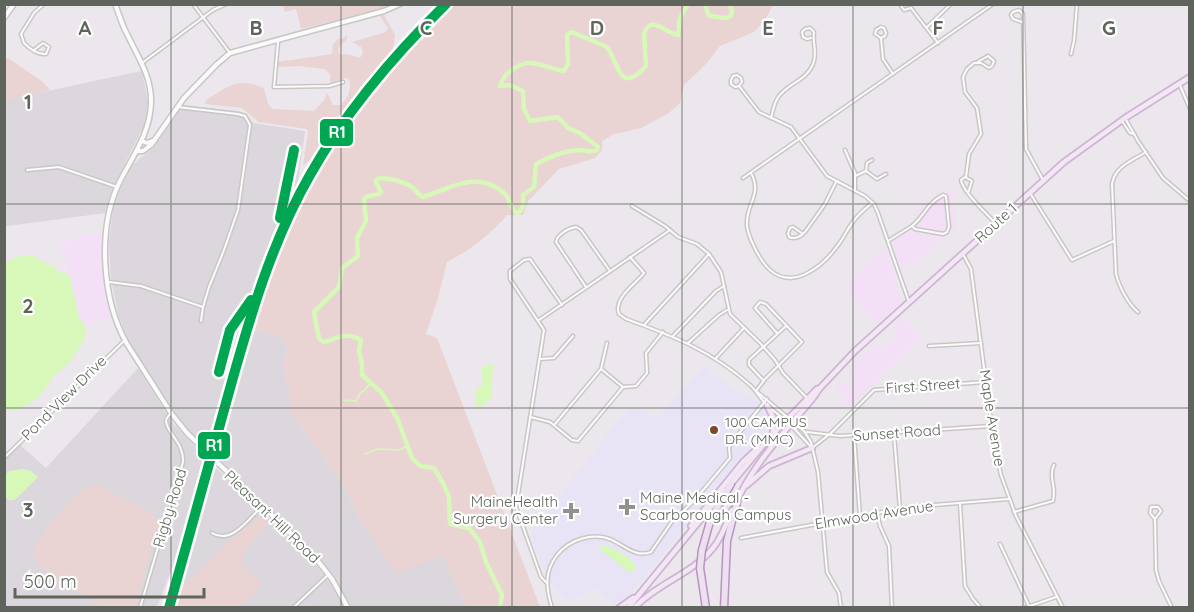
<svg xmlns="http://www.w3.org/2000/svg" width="1194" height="612" viewBox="0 0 1194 612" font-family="Quicksand,sans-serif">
	<rect width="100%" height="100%" fill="#ece7ec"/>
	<!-- commercial -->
	<g fill="#f3dff6">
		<polygon points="953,192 956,227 920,259 901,269 890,236 911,224 919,210 938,193"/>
		<polygon points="82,234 101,234 102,273 111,316 86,328 78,314 71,279 62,254 62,243 76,239"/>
		<polygon points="886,248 902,301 876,324 850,295 850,279"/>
		<polygon points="902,319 907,321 920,336 917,338 919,340 849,407 843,402 844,397 836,392 837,385 843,382 850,385 854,380 849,373 851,366 872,347 878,345 886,346 897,335 894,328 895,323"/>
	</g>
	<!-- industrial -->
	<g fill="#dbd7dc">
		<polygon points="142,71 148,102 144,126 114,185 106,213 7,226 5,224 4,100"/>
		<polygon points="183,105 238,111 247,114 253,123 305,131 298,182 290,218 254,329 282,337 288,349 283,365 290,391 290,412 343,483 358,515 397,573 442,554 467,607 351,607 333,574 315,553 187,431 130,344 118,314 111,278 109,242 113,209 119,191 131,166 153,148"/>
		<polygon points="138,368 171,421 205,457 179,549 159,602 155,608 5,608 5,460 20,445 46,468"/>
		<polygon points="212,464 313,561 330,583 344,607 173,608"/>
	</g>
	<!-- medical -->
	<polygon fill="#e8e3f5" points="704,366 734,391 749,394 765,408 772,422 771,430 724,481 626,598 615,604 595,589 568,600 550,585 530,533 630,406 658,417"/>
	<!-- green -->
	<g fill="#e9d3d3">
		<polygon points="283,5 396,5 301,29 296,9 285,12"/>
		<path d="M 451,5 L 773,5 L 765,20 L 754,32 L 720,46 L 707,63 L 684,85 L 680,103 L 669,113 L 641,128 L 614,134 L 602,141 L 602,150 L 595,158 L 559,169 L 528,201 L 523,215 L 507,215 C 489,235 471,250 447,262 L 438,298 L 426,334 L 437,338 L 540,607 L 467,607 L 442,555 L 397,574 L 358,515 L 343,483 L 290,412 L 290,391 L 285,384 L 283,364 L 288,349 L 282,337 L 254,329 C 266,290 278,250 294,212 C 329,131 388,64 451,5 Z"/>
		<path d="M 384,15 L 395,35 L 393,49 L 342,112 L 312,159 L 303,165 L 308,132 L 307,129 L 259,122 L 242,108 L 205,104 L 206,100 C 230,86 236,77 264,88 L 268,104 L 272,109 L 314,111 L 325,99 L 327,93 L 333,105 L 341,105 C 348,99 352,88 349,79 L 345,78 L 332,83 L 330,82 L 330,74 L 325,69 L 299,66 L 278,67 L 278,62 L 332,54 L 333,44 L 338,39 L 344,38 L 347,35 L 347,39 L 338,48 L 339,54 L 351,55 L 360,58 L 363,53 L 361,47 L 352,42 L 386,32 L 388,28 L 380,16 Z"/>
		<polygon points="8,58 43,82 50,90 5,100 4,61"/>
		<path d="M 88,485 L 100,486 L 153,514 L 161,521 L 148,559 L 136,607 C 122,608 97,612 89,598 L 49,576 L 33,557 C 34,535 67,506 82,489 Z"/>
		<path d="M 262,515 L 267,520 L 267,526 C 258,536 234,554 245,569 C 251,575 259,579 262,586 L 239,607 L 175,607 L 182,587 L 223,547 L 258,517 Z"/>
	</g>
	<!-- water -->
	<g fill="#d8f8b9">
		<polygon points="33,255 44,263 56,267 56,272 66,273 70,277 78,314 86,328 84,340 70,362 54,375 41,395 32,402 15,411 4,409 5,263 19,256"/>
		<polygon points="492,362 493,366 491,399 479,408 476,405 475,392 483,384 481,369"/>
		<polygon points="23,469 31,471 38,477 18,497 14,500 8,500 5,496 5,475 9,471"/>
		<path d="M 602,545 C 614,548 635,557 636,570 L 631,572 L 626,570 L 601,550 L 600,547 Z"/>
	</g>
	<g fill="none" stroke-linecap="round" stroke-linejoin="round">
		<!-- stream -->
		<g stroke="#d8f8b9" stroke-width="1.5">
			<polyline points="343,400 356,401 361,392 364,391 371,382"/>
			<polyline points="365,454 378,449 399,450 409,445"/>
		</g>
		<!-- river -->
		<g stroke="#d8f8b9" stroke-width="4.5">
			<polyline points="705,4 709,16 726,18 731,16 732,12 730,4"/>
			<path d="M 500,608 L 502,595 L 486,562 L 480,542 L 469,528 L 450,524 L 449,497 L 443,483 L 434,468 L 420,466 L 412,458 L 398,420 L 382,393 L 362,375 L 362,364 L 359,351 L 361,340 C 344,331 338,339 323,342 L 319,338 L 314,312 L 339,287 L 342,268 L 358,256 L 357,238 L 366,221 L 364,200 L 366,197 L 379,194 L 381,192 L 376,182 L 377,179 C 385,176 404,182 412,187 C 416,190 418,195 423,197 C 450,189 476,169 504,193 C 510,198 510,207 516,213 L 520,212 L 523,206 L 523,195 L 534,187 L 536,164 C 549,157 563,151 578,150 C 586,150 591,153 597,150 L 598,147 L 580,133 L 568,128 L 558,117 L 530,121 L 524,109 L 523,91 L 510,85 L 500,86 C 502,79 505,75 511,71 C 530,54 545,69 564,71 L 568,64 L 567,35 L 572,32 L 607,47 C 618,61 619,97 646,66 L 644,33 C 652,14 666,34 678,35 L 680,18 L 688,4"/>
		</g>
		<!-- street casing -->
		<g stroke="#c8c7c6" stroke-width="5">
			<g id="street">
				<polyline points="193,4 230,53"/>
				<polyline points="900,4 904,10 911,8"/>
				<polyline points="911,8 938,43"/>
				<polyline points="1022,22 1013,19 1011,15 1013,12 1019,10 1023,14 1026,149 1043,180"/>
				<polyline points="927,27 951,4"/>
				<polyline points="881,38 875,34 876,30 881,27 884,28 886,33 885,36 881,38 883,59 893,74"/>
				<polyline points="278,42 274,87 329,86 343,82"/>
				<path d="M 34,50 L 43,43 L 49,47 L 46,54 C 38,55 29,48 24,43 L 21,34 L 34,13 L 44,4"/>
				<polyline points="1071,54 1074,41 1077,4"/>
				<polyline points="142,63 213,10 226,4"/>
				<polyline points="1179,83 1190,109"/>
				<polyline points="739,86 735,87 731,84 731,80 733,76 737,75 741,78 742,82 739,86 759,112 791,127 827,176 865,196 874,204 878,213 909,302"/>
				<path d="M 771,118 C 773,111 774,102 779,96 C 789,83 807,80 813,64 C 818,53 812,42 814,32 L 810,28 L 805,29 L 802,32 L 803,37 L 807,39 L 811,38"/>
				<polyline points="1125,118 1138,141 1163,178 1190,201"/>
				<polyline points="1122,121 1130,133 1134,134"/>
				<polyline points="845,150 855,173 855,191"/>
				<polyline points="27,170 59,167 117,187"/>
				<polyline points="866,171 867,163 872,160"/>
				<path d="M 751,173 C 763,195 745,204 747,226 C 749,239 760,261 770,270 C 794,291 824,265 838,245 C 844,238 847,229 853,222 C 858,214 865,209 872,203"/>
				<polyline points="855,176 866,171 877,179 886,174"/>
				<polyline points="966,177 969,154 981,134 977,108 965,92 963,77 967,69 974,63 981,63 989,68 992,66 994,61 988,56 976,63"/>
				<polyline points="743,178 993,4"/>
				<path d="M 968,193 L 972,181 L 965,177 L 961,180 C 962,191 987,214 996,224"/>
				<polyline points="1030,193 1072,260 1114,241"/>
				<path d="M 943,195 L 946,196 L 949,227 L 947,232 L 943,234 L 915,229 L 912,226 C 924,217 926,204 943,195 Z"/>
				<polyline points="632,206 665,226 678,237 697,244 709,254 721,272 730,314 760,343 775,360 783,373 807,398"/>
				<path d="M 803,234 L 793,227 L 790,228 L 788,233 L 789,237 C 795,240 801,236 805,232 L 825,204 L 836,182"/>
				<polyline points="888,241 912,226"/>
				<polyline points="963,254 971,269 994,444 1001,475 1016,516 1063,608"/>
				<path d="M 630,257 L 644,273 C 636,284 613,298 619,314 L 626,319 C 673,336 712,351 750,385 C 756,390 759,397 765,403"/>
				<polyline points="109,282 141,286 203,307 209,287 224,250 238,210 250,125 245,116 238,114 177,107"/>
				<path d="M 586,287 L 556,242 C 557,235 568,228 576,227 L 581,230 L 610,271"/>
				<path d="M 1138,312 C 1128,304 1119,286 1116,274 L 1112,184 C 1115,166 1132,161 1146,152"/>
				<polyline points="539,320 670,230"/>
				<polyline points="201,321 203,307"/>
				<polyline points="644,325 709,254"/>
				<polyline points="673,336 716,291 724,286"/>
				<polyline points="688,343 719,315 727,310"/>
				<polyline points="929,346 981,343"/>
				<polyline points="716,358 744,328"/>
				<polyline points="540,359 554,358 573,336"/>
				<polyline points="601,369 623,387 636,386 647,373 646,353 663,332"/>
				<polyline points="764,381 749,365 749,360 786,326"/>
				<polyline points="756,391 804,431 811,442 818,472 827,572 839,593 841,608"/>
				<polyline points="756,391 765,379 802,342 766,304 760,302 755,308 777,333"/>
				<polyline points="769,407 785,420"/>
				<polyline points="530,417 550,422 572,440 578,441 623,387"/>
				<polyline points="555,424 601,369 607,343"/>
				<polyline points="790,424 812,448"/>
				<polyline points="807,432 840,436 991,426"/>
				<polyline points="894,434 900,509"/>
				<polyline points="854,436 860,516"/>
				<polyline points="812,448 831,433 874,390 986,382"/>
				<polyline points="4,458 125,340"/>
				<polyline points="960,504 965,586 973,599 981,608"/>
				<path d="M 1014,512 L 1053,501 C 1057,488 1048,477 1054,465"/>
				<polyline points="877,513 880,526 889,546 892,608"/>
				<polyline points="1155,519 1150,513 1151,507 1158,507 1161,511 1155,519 1156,570 1159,581 1172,608"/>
				<path d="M 212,533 C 231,545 249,519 262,506"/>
				<polyline points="741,538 909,507 1009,499"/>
				<polyline points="1000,544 1029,606"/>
				<polyline points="547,583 541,577 516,507 544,330 510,279 510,271 524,260 530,259 562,305"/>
				<path d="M 140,608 L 183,462 C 184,442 167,434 166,421 C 166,417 169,416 171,413"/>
				<polyline points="293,608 329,574"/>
				<path d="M 552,608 C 546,588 544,572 557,555 C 570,539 593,532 612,540 C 625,546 636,558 651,552 L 673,520 L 694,501 L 730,458 L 729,448 L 731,443 L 767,399"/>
				<polyline points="1024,608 1056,597"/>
			</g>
		</g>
		<!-- secondary casing -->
		<g stroke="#c7c7c6" stroke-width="7">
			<g id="secondary">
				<path d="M 115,4 C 119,14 122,25 127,34 C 138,57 152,77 151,103 C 150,134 132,157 119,183 C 97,229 102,300 127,344 L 171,413 L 187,433 L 314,556 L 332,579 L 348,608"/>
				<polyline points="4,18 14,4"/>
				<polyline points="142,141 147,143 155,140"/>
				<polyline points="137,151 143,151 151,145 184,98 216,65 230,53 384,11 400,4"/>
			</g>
		</g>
		<!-- primary casing -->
		<g stroke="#cfb4d5" stroke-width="8">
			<g id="primary">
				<polyline points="767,405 774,419 773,433"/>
				<polyline points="730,485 770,437 817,389"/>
				<polyline points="747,485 769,466 812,448"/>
				<path d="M 736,503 C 754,462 785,432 813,398 L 820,388 L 855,351 L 1064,162 L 1125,118 L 1190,77"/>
				<polyline points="691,526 743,462 758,448"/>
				<polyline points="619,608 633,598"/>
				<polyline points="628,608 724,491"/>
				<path d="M 634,608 C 658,583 692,574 713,548 C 722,537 727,523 732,510"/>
			</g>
		</g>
		<!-- highway casing -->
		<g stroke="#b993c4" stroke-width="9">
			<g id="highway">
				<polyline points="702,550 711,518 731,484"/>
				<polyline points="700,568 706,608"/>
				<polyline points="724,608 727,541 737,502"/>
			</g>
		</g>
		<!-- street -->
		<use href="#street" stroke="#fcfbfc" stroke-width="2"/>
		<!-- secondary -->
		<use href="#secondary" stroke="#fcfbfc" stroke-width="4"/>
		<!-- primary -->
		<use href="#primary" stroke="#f2e7f3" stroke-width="4.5"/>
		<!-- highway -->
		<use href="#highway" stroke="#ede0ef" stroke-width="6"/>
		<!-- rail -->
		<g stroke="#ddd" stroke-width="1.5" stroke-dasharray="1.5 8" stroke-linecap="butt">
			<polyline points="280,218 294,150"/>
			<polyline points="229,333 235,322 251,300"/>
			<path d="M 211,446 C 229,388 242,328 264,271 C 303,164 363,84 443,4"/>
			<polyline points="157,608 174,574"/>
		</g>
		<!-- highway-bridge casing -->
		<g stroke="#b993c4" stroke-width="9" stroke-linecap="butt">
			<polyline id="highway-bridge" points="700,568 702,550"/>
		</g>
		<!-- highway-bridge -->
		<use href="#highway-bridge" stroke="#ede0ef" stroke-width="6"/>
		<!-- rail-1 casing -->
		<g stroke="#fff" stroke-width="15">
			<g id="rail-1">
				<polyline points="280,218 294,150"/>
				<polyline points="219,372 230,330 251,300"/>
				<path d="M 169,608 C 189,536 209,464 229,392 C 250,317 271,243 310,175 C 346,111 393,56 446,4"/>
			</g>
		</g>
		<!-- rail-1 -->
		<use href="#rail-1" stroke="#00a651" stroke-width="10"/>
	</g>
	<!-- grid -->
	<path fill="none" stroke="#5f655c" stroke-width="1.5" stroke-opacity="0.55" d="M 171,4 L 171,608M 341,4 L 341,608M 512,4 L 512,608M 682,4 L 682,608M 853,4 L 853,608M 1023,4 L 1023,608M 4,204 L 1190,204M 4,408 L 1190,408"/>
	<!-- markers -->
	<circle fill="#7a4b2a" stroke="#fff" stroke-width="2" cx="714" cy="430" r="5"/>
	<g fill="#90928e" stroke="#fff" stroke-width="2">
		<path d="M624 498h6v6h6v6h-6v6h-6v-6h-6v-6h6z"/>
		<path d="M568 502h6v6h6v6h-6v6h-6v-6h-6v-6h6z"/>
	</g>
	<g text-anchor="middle" stroke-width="4.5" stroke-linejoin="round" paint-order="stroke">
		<!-- bus labels -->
		<g font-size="14" fill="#5f655c" stroke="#fff" text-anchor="start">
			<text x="725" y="427">100 CAMPUS<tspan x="725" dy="17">DR. (MMC)</tspan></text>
		</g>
		<!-- street labels -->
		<g font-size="15" fill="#5f655c" stroke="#fff">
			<text transform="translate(996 223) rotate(-42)" y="5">Route 1</text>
			<text transform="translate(923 386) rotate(-4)" y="5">First Street</text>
			<text transform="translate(64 398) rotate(-45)" y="5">Pond View Drive</text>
			<text transform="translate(992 418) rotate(81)" y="5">Maple Avenue</text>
			<text transform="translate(897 433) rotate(-4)" y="5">Sunset Road</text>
			<text transform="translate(170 508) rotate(-73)" y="5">Rigby Road</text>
			<text transform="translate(874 515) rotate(-9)" y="5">Elmwood Avenue</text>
			<text transform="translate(272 517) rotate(44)" y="5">Pleasant Hill Road</text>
		</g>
		<!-- poi labels -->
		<g font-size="15" fill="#5f655c" stroke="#fff" text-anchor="start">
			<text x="640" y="503">Maine Medical -<tspan x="640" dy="17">Scarborough Campus</tspan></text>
			<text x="558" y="507" text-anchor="end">MaineHealth<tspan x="558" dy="17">Surgery Center</tspan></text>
		</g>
	</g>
	<g font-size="20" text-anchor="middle" font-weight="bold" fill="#5f655c" stroke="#fff" stroke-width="4.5" stroke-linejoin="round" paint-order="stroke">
		<text x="85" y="35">A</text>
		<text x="256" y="35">B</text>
		<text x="426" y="35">C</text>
		<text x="597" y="35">D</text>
		<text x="768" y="35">E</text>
		<text x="938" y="35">F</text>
		<text x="1109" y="35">G</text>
		<text x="28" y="109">1</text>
		<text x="28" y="313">2</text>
		<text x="28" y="517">3</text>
	</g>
	<g stroke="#fff" stroke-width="2">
		<rect x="319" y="118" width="35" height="29" rx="6" fill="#00a651"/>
		<rect x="197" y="431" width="34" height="29" rx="6" fill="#00a651"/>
	</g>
	<g font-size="16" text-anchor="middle" font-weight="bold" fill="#fff">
		<text x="337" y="138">R1</text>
		<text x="214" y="451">R1</text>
	</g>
	<!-- border -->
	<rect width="1194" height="612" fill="none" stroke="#5f655c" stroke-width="12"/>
	<!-- scale -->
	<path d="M15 588v9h189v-9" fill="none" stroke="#5f655c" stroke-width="3"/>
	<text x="24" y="588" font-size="18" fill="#5f655c" stroke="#ffffff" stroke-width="4.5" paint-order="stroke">500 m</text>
</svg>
